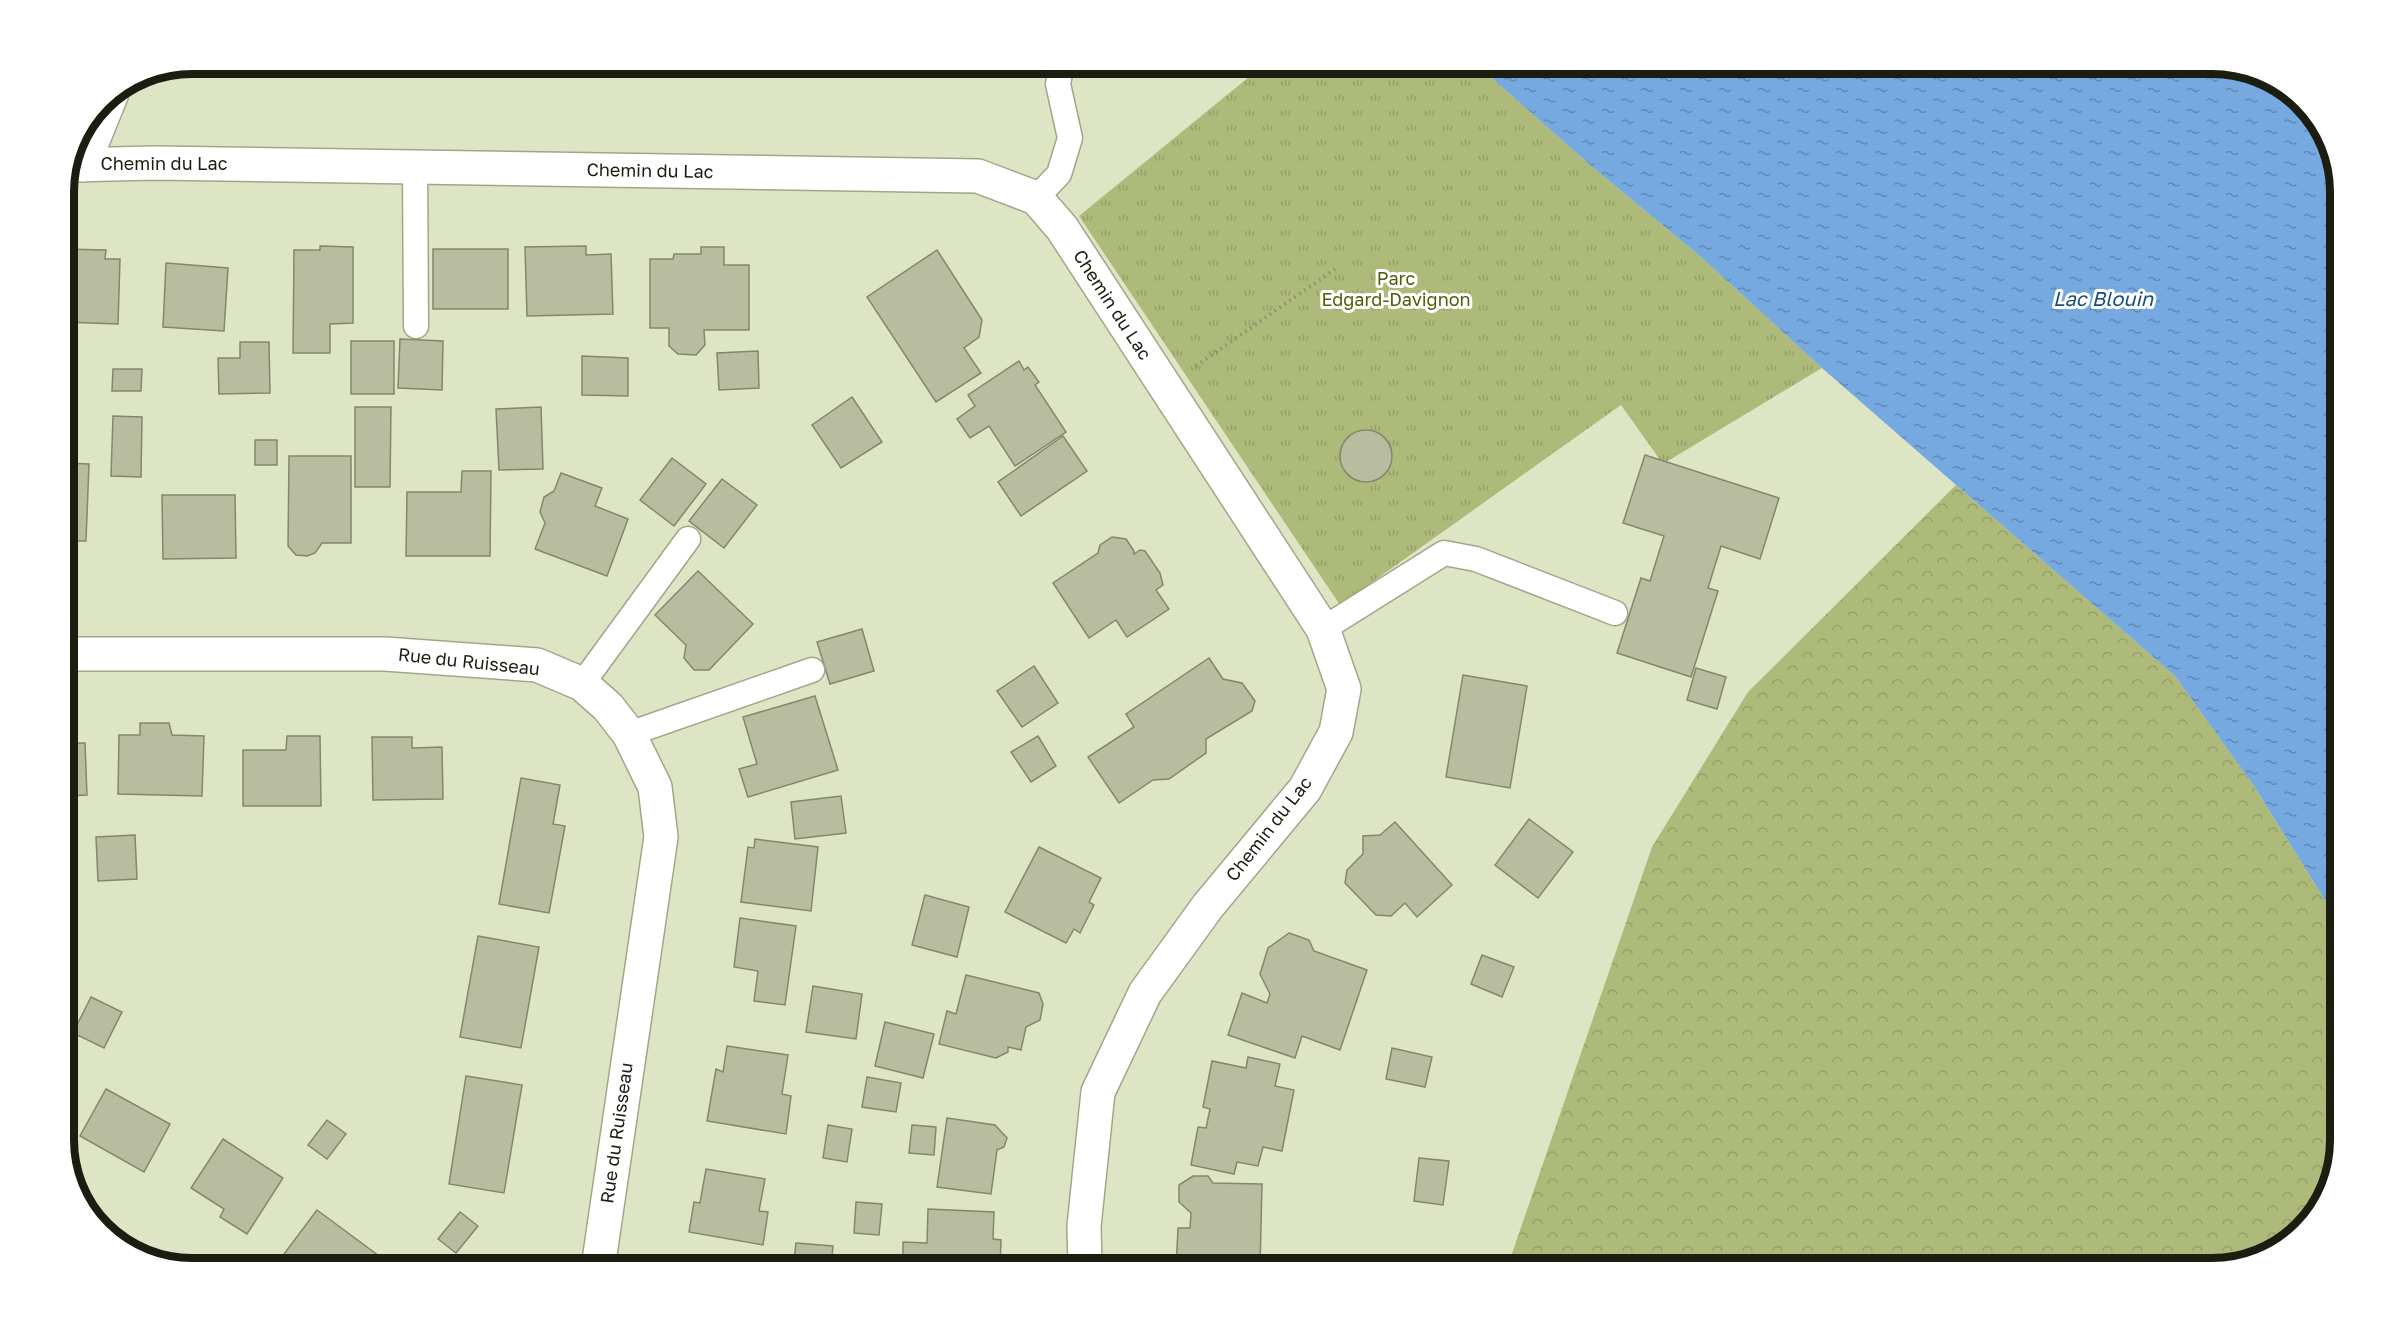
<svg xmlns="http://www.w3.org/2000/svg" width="2404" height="1331" viewBox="0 0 2404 1331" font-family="'Golos Text',sans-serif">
	<defs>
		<pattern id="forest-crowns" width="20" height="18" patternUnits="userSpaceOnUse" patternTransform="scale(1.5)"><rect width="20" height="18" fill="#aeba79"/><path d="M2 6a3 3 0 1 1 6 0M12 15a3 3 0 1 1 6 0" fill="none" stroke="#959f68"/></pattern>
		<pattern id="park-tufts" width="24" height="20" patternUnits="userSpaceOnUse" patternTransform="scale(1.5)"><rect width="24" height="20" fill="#aeba79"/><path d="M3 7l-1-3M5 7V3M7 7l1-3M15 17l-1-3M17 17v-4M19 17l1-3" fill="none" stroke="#959f68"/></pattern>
		<pattern id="water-ripples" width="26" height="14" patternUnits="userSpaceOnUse" patternTransform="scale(1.5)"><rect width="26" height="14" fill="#75a9e0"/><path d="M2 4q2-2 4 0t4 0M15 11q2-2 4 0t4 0" fill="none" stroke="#5f89b4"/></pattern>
	</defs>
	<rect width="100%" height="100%" fill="#dee5c5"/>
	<!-- forest -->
	<polygon fill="url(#forest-crowns)" points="1956,485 2175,676 2254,786 2328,905 2341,919 2341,1139 2328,1196 2283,1246 2212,1268 1507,1268 1652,847 1748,692"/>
	<!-- park -->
	<polygon fill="url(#park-tufts)" points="1266,63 1475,63 1590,165 1701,257 1822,368 1663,464 1621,405 1340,605 1079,216"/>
	<!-- water -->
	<polygon fill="url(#water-ripples)" points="1475,63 2212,63 2269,76 2319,121 2341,184 2341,919 2328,905 2254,786 2175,676 1822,368 1701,257 1590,165"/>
	<!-- building -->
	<g fill="#b7bd9e" stroke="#82886b" stroke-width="1.5">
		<polygon points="320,246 353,247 353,323 330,324 330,353 293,353 294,250 320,250"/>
		<polygon points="586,246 586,255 611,254 613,314 527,316 525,247"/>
		<polygon points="701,247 724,247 724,265 749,265 749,330 704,330 705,345 696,355 678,354 669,346 669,328 650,328 650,259 673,259 674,254 701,254"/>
		<polygon points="63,249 106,250 105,259 120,259 118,324 63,322"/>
		<rect x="433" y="249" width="75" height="60"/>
		<polygon points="937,250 982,320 979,337 964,348 981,373 936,402 867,297"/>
		<polygon points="166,263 228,268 224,331 163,327"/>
		<polygon points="400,339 443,341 442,390 398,388"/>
		<rect x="351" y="341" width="43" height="53"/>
		<polygon points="240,342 269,342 270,393 219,394 218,358 240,358"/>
		<polygon points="758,351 759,388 719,390 717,353"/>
		<polygon points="582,356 628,358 628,396 582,395"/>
		<polygon points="1019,361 1024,370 1028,367 1039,382 1035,385 1066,432 1015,466 989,426 970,438 957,419 975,406 968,395"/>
		<polygon points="113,369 142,369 141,391 112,391"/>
		<polygon points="852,397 882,442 841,468 812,425"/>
		<polygon points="355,407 391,407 390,487 355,487"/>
		<polygon points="541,407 543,469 499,470 496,409"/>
		<polygon points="113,416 142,417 141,477 111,476"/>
		<circle cx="1366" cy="456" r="26"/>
		<polygon points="1063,436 1087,471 1021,516 998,482"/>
		<rect x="255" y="440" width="22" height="25"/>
		<polygon points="1645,455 1779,498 1760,559 1721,546 1708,588 1718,591 1691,677 1617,653 1641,578 1650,581 1664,536 1623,523"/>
		<polygon points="289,456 351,456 351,543 322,543 315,553 307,556 296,555 288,546"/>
		<polygon points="672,458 706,484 674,526 640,500"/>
		<polygon points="63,463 89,464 86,541 63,541"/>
		<polygon points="462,471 491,471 490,556 406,556 407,492 461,492"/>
		<polygon points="561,473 602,488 595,506 628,519 607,576 535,549 545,523 540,512 544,497 554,491"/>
		<polygon points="722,479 757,505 724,548 689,521"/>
		<polygon points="162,495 235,495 236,558 163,559"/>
		<polygon points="1112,537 1126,539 1134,551 1134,554 1140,550 1145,551 1160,573 1163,585 1156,590 1169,609 1127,637 1116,620 1089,638 1053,583 1098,553 1100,545"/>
		<polygon points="698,571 753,624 709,670 694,670 684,658 686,645 655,615"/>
		<polygon points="862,629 874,671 830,684 817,642"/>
		<polygon points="1209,658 1223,679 1242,683 1255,701 1252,711 1206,739 1206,753 1169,779 1153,780 1119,803 1088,757 1134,727 1126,714"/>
		<polygon points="1034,666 1058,703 1022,727 997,691"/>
		<polygon points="1696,668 1726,677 1717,709 1687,700"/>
		<polygon points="1463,675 1527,686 1510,788 1446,777"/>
		<polygon points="815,696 838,770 748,797 739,769 757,764 743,717"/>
		<polygon points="140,723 169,723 172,735 204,736 202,796 118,794 119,735 140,735"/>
		<polygon points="287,736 320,736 321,806 243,806 243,750 286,750"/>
		<polygon points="1038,736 1056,766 1031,782 1011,752"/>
		<polygon points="372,737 412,737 412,748 442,747 443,799 373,800"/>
		<polygon points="63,743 85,743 87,795 63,796"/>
		<polygon points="521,778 560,785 553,824 565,826 549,913 499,904"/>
		<polygon points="841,796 846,833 795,839 791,802"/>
		<polygon points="1529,819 1573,852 1538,898 1495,865"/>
		<polygon points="1395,822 1452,885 1417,917 1405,903 1391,916 1376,915 1345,883 1347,870 1363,854 1363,836 1380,835"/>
		<polygon points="135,835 137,879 98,881 96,837"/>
		<polygon points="755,839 818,847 811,911 741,902 748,847 754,848"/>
		<polygon points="1039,847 1101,878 1089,902 1094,905 1080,933 1074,929 1066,943 1005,912"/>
		<polygon points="925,895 969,907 957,957 912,945"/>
		<polygon points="740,918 796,926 785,1005 754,1001 758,971 734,967"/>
		<polygon points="1289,933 1309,940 1314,951 1367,970 1340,1050 1302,1036 1295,1058 1228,1035 1242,993 1267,1003 1270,994 1260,974 1268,948"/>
		<polygon points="478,936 539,947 521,1048 460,1037"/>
		<polygon points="1482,955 1514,967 1502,997 1471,984"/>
		<polygon points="966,975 1039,993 1043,1004 1040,1020 1026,1027 1021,1050 1008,1047 1008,1052 996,1058 939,1044 947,1011 956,1014"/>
		<polygon points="813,986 862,994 856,1039 806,1032"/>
		<polygon points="91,997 122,1012 104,1048 73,1033"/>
		<polygon points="885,1022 934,1034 923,1078 875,1066"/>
		<polygon points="727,1046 788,1055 782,1094 791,1096 786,1134 707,1121 716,1069 723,1072"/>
		<polygon points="1392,1048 1432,1057 1425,1087 1386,1079"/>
		<polygon points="1248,1057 1280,1064 1275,1086 1294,1090 1282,1151 1263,1147 1258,1166 1237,1162 1234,1174 1191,1165 1198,1127 1206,1128 1210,1109 1203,1107 1212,1061 1246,1068"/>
		<polygon points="466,1076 522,1085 504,1193 449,1184"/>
		<polygon points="867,1077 901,1083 896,1112 862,1107"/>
		<polygon points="106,1089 170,1124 144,1172 80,1136"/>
		<polygon points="947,1118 995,1125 1007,1138 1004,1147 997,1150 991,1194 937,1187"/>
		<polygon points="327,1120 346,1134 327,1159 308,1145"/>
		<polygon points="828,1125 852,1129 847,1162 823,1158"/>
		<polygon points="912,1125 936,1127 934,1155 909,1153"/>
		<polygon points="223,1139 283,1178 247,1234 220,1217 224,1209 191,1188"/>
		<polygon points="1419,1158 1449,1161 1443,1205 1414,1201"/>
		<polygon points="706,1169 765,1179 759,1211 768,1212 763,1245 689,1232 694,1202 700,1203"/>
		<polygon points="1193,1176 1208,1176 1213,1183 1262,1184 1260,1268 1176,1268 1178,1228 1190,1228 1191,1213 1179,1202 1179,1185"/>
		<polygon points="856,1202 882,1204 879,1235 854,1233"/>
		<polygon points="928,1209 994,1212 993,1239 1001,1240 1000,1268 923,1268 903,1266 903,1242 927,1243"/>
		<polygon points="317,1210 383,1259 376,1268 295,1268 281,1258"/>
		<polygon points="460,1212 478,1226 456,1253 438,1239"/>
		<polygon points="796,1243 833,1246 831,1268 793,1268"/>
	</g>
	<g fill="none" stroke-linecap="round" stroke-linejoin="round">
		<!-- service casing -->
		<g stroke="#a0a788" stroke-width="27">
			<g id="service">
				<polyline points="415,167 416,326"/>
				<polyline points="1036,198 1059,174 1070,138 1058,84 1062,63"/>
				<polyline points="1323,629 1444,553 1476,559 1615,613"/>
				<polyline points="582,684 688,539"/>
				<polyline points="629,734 812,670"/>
			</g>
		</g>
		<!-- minor casing -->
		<g stroke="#a0a788" stroke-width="36">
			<g id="minor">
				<polyline points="68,165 155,163 978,176 1036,198 1062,228 1323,629 1344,689 1336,732 1305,789 1208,906 1145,993 1098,1092 1084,1226 1085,1268"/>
				<polyline points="83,165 112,93"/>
				<polyline points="63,654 385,654 537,665 582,684 608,707 629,734 655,787 661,837 598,1268"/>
			</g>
		</g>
		<!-- path -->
		<polyline stroke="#8a8f77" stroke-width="4" stroke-dasharray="1.5 4.5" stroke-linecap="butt" points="1196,366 1338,267"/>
		<!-- service -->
		<use href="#service" stroke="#fff" stroke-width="24"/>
		<!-- minor -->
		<use href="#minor" stroke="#fff" stroke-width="33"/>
	</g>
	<g text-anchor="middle" stroke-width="6" stroke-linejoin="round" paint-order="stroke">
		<!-- street labels -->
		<g font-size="18" fill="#1b1d11" stroke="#fff">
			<text x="164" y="170">Chemin du Lac</text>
			<text transform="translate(650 171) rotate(1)" y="6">Chemin du Lac</text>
			<text transform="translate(1112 305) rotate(57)" y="6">Chemin du Lac</text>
			<text transform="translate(469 662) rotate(6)" y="6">Rue du Ruisseau</text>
			<text transform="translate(1269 829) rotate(-52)" y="6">Chemin du Lac</text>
			<text transform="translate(617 1133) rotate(-82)" y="6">Rue du Ruisseau</text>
		</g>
		<!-- park labels -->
		<g font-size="18" fill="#535d06" stroke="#fff">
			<text x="1396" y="285">Parc<tspan x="1396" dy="21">Edgard-Davignon</tspan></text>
		</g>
		<!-- water labels -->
		<g font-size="20" font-style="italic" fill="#164e81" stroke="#fff">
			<text x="2103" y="306">Lac Blouin</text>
		</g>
	</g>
	<!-- crop -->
	<path d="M0 0H2404V1331H0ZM192 74H2212A118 118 0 0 1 2330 192V1140A118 118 0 0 1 2212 1258H192A118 118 0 0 1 74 1140V192A118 118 0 0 1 192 74Z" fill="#fff" fill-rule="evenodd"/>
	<path fill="none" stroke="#1b1d11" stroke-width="8" d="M192 74H2212A118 118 0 0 1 2330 192V1140A118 118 0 0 1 2212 1258H192A118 118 0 0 1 74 1140V192A118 118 0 0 1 192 74Z"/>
</svg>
